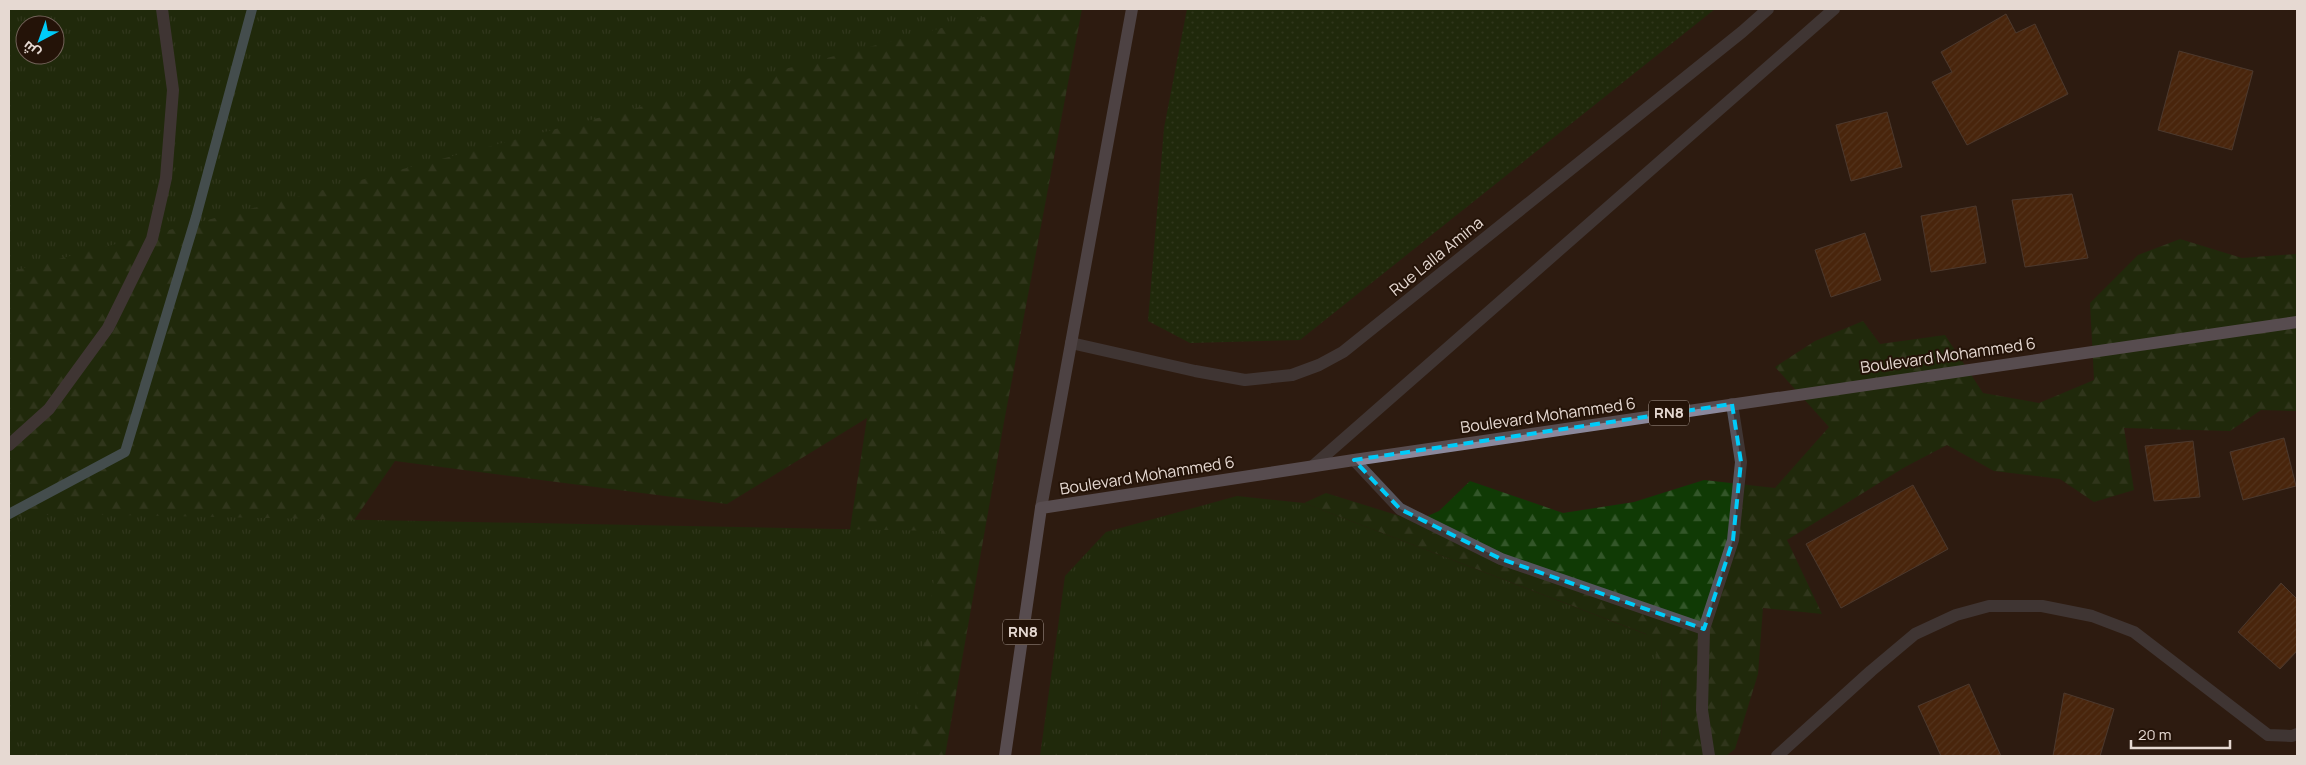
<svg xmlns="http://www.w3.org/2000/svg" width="2306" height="765" viewBox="0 0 2306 765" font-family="Manrope,Cairo,sans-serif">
	<defs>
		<pattern id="grass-dots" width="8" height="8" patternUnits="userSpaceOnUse" patternTransform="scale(1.25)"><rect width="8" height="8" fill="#103a05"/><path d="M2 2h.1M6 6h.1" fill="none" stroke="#335629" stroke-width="1.8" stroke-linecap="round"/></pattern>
		<pattern id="forest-firs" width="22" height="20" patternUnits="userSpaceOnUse" patternTransform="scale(1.25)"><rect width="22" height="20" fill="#103a05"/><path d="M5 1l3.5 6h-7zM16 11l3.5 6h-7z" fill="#335629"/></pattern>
		<pattern id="park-tufts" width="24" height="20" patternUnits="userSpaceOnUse" patternTransform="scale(1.25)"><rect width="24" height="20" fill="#103a05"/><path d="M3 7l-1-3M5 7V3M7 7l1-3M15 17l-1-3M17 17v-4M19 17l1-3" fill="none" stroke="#335629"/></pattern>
		<pattern id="building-hatch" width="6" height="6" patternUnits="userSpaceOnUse" patternTransform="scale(1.25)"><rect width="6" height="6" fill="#6a3208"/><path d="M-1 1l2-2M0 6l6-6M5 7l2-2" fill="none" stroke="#7f4f2b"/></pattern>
	</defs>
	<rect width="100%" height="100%" fill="#2e1c11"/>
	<!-- grass -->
	<polygon fill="url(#grass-dots)" points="1187,9 1715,9 1300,340 1190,343 1148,321 1164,128"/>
	<!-- forest -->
	<g fill="url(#forest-firs)" fill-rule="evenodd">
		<path d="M 9,9 L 1082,9 L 1004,422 L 945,756 L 841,756 L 841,588 L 867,418 L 727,504 L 395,461 L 294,607 L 9,756 ZM 25,25 L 55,25 L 55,55 L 25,55 Z"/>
		<polygon points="2180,239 2242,258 2296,254 2297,411 2261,410 2230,431 2124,428 2134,490 2094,502 2060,479 1994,471 1947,445 1905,467 1787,540 1822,614 1763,608 1758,674 1735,749 1726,756 1659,756 1662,750 1661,675 1646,634 1304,503 1326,493 1416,521 1439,511 1470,481 1563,513 1634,502 1704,480 1775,488 1829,427 1775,367 1815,341 1863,321 1880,344 1945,335 1983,393 2039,403 2094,380 2090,303 2138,255"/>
	</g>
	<!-- park -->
	<g fill="url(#park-tufts)" fill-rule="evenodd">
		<path d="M 9,9 L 1014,9 L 9,272 ZM 25,25 L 55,25 L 55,55 L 25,55 Z"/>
		<polygon points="1237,496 1304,503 1653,637 1661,675 1662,750 1659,756 1040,756 1065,576 1106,532"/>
		<polygon points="66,514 941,531 908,756 9,756 9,517"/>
	</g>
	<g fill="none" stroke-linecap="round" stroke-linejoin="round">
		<!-- stream -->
		<polyline stroke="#5f8b98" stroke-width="10" points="9,514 125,452 196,217 252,9"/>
	</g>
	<!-- building -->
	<g fill="url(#building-hatch)" stroke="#715c50">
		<polygon points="2006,14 2016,33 2035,24 2068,94 1967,145 1932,82 1952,72 1941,52"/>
		<polygon points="2179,51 2253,71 2232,150 2158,130"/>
		<polygon points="1887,112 1902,167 1851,181 1836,125"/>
		<polygon points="2072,194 2088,258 2025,267 2012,200"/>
		<polygon points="1976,206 1986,263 1931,272 1921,216"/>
		<polygon points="1865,233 1881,280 1831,297 1815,250"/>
		<polygon points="2284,438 2296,486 2243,500 2230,452"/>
		<polygon points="2193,441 2200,497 2154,501 2145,446"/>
		<polygon points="1913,485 1948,549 1841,608 1806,544"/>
		<polygon points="2281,583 2297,599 2297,651 2280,669 2238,632"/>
		<polygon points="1969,684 2001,756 1941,756 1918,706"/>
		<polygon points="2064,693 2114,709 2100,756 2053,756"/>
	</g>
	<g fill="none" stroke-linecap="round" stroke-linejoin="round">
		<!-- service -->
		<polyline stroke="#56555e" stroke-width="12" points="9,445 49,409 108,328 152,239 166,178 173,90 162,9"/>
		<!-- minor -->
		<g stroke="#56555e" stroke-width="12">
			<polyline points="1071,343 1195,371 1245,380 1292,375 1319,365 1343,352 1742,32 1768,9"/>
			<polyline points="1354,460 1400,509 1501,559 1704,629"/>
			<polyline points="1313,466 1834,9"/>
			<polyline points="1709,756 1702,710 1704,629 1733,540 1741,462 1732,404"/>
			<polyline points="1777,756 1871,671 1915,634 1956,615 1989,606 2042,606 2092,616 2134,632 2268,735 2292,736 2297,734"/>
		</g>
		<!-- secondary -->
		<polyline stroke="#747281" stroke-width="12" points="1041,508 1132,9"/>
		<!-- primary -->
		<polyline stroke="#8b889c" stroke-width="12" points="1005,756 1041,508 1354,460 2297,322"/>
	</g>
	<!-- marked area -->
	<path d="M0 0H2306V765H0ZM 1732,404 L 1741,462 L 1733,540 L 1704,629 L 1501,559 L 1400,509 L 1354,460 Z" fill="#2e1c11" fill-opacity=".55" fill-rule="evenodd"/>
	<path fill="none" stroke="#00cbf9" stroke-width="4" stroke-dasharray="10 6" stroke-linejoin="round" d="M 1732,404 L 1741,462 L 1733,540 L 1704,629 L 1501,559 L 1400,509 L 1354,460 Z"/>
	<g text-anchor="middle" stroke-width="4" stroke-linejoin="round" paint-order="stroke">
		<!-- shield labels -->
		<g fill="#241308" stroke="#ac9e95" stroke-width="1">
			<rect x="1649" y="400.5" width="40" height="25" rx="4"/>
			<rect x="1003" y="619.5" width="40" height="25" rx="4"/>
		</g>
		<g font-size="15" font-weight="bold" fill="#e6d9d2">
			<text x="1669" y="418">RN8</text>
			<text x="1023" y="637">RN8</text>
		</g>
		<!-- street labels -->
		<g font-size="16" fill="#e6d9d2" stroke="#241308">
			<text transform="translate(1436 256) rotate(-39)" y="6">Rue Lalla Amina</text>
			<text transform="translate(1948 355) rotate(-8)" y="6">Boulevard Mohammed 6</text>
			<text transform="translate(1548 415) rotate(-8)" y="6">Boulevard Mohammed 6</text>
			<text transform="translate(1147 475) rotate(-9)" y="6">Boulevard Mohammed 6</text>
		</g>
	</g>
	<!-- border -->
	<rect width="2306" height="765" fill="none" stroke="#e6d9d2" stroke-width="20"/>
	<!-- north arrow -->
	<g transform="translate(40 40) rotate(221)"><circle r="24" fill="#241308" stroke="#726259"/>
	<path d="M0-4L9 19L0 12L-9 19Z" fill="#00cbf9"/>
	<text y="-8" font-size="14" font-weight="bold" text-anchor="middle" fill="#e6d9d2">ش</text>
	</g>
	<!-- scale -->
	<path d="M2131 740v8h99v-8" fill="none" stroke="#e6d9d2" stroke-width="2.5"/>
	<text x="2138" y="740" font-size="15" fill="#e6d9d2" stroke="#241308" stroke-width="4" paint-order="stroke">20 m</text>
</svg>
